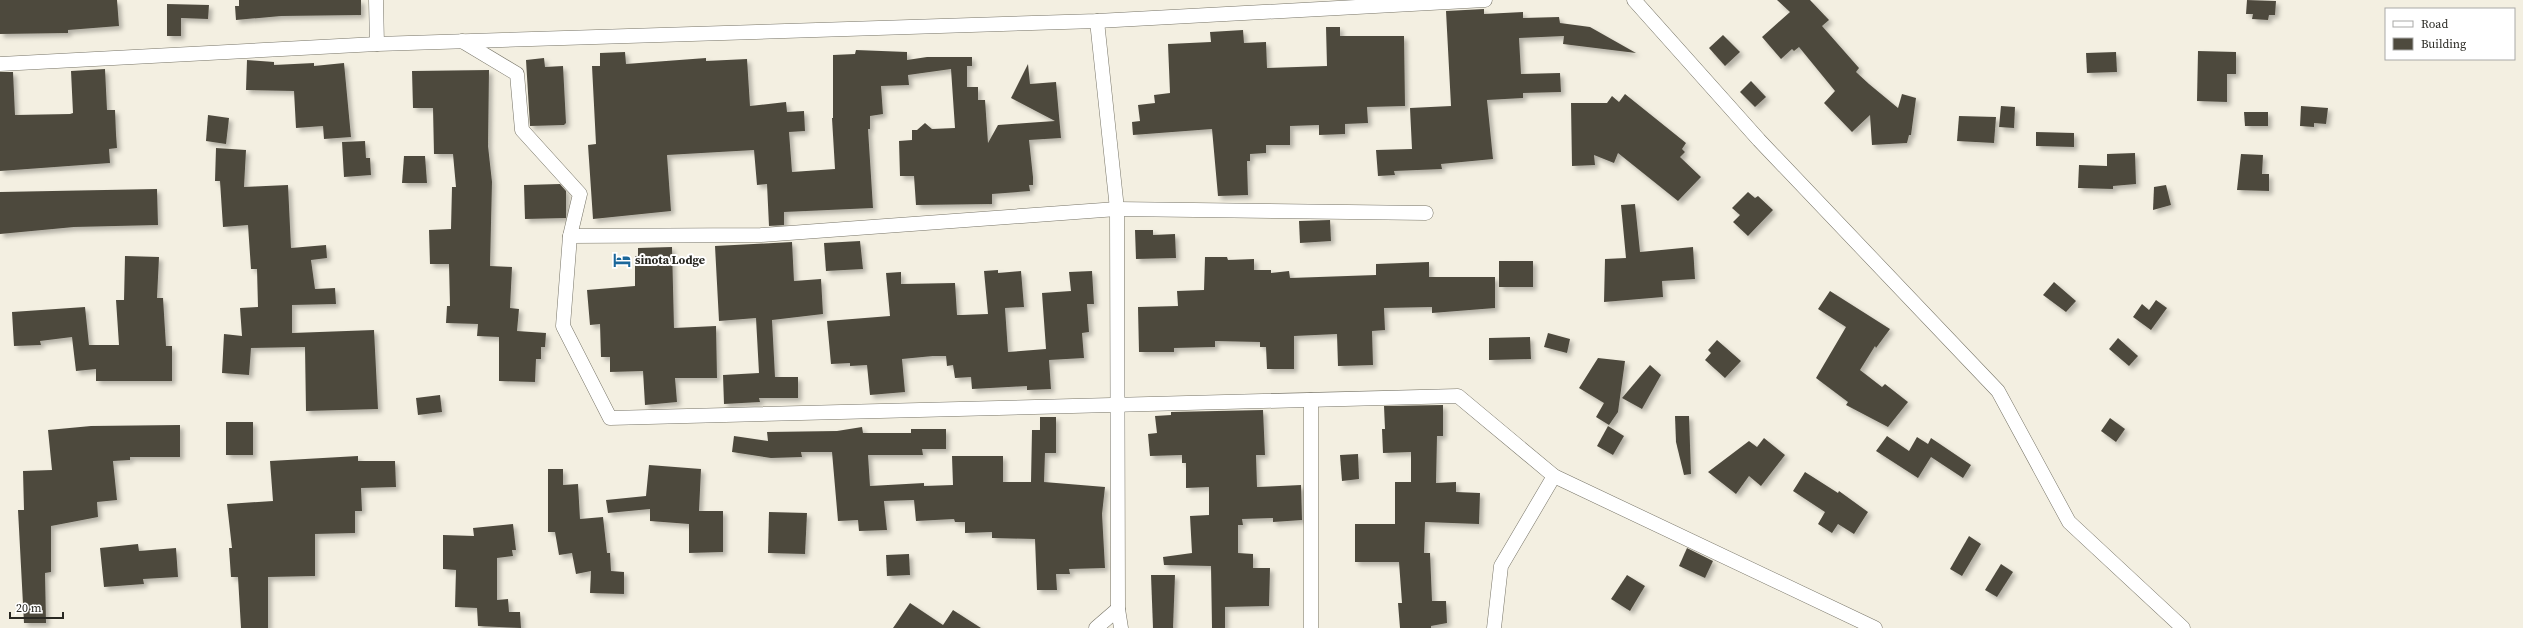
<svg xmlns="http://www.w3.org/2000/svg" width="2523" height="628" viewBox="0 0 2523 628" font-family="'Source Serif 4',serif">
	<defs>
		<filter id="shadow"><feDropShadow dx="3.5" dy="3.5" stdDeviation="2" flood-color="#0004"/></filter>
	</defs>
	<rect width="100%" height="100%" fill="#f3efe1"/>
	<!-- building -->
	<g fill="#4e4a3e" filter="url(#shadow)">
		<polygon points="0,0 117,0 119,26 68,30 68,33 0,34"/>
		<polygon points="239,0 361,0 361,15 281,16 236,20 235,6 239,6"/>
		<polygon points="1777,0 1810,0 1829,20 1822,26 1859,68 1856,72 1869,84 1898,108 1902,94 1916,98 1911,135 1909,135 1907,143 1872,145 1870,115 1852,132 1824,103 1835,91 1799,47 1794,51 1792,49 1781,59 1762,37 1790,12"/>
		<polygon points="2247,0 2276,1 2275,15 2269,15 2268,20 2252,19 2253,14 2246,14"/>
		<polygon points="167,4 209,5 208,19 181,18 181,36 167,36"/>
		<polygon points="1484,9 1484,14 1523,12 1523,18 1559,17 1560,23 1590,27 1636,53 1563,44 1564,36 1519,38 1521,74 1560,73 1561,92 1523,93 1523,98 1487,100 1493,159 1441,164 1442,169 1394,171 1395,175 1378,176 1376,150 1412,149 1410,108 1451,106 1446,11"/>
		<polygon points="1326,27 1340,27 1340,36 1404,36 1405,106 1367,107 1368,123 1345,124 1345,134 1319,135 1319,125 1290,126 1290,145 1266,145 1266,153 1250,154 1250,161 1247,161 1248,195 1218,196 1212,129 1133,135 1132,122 1140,121 1138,105 1155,103 1154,95 1170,93 1168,44 1211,42 1210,32 1243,30 1244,43 1266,42 1267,68 1327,66"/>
		<polygon points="1723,35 1740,52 1725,66 1709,48"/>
		<polygon points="856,50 907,52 907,60 927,57 972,57 972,66 967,66 967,87 978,87 978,100 985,100 988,143 998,125 1055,121 1011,98 1028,64 1030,84 1056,82 1061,138 1029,140 1033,177 1033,185 1029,185 1030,191 992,194 992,204 916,205 914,176 900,176 899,141 912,140 912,130 917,130 925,123 932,129 955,128 951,69 908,75 909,85 881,86 883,114 870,116 870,129 868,129 873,208 784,212 784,225 769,226 767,184 757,185 754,150 667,155 671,211 593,219 588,145 596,144 592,66 600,66 600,53 625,52 626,64 706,58 706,61 747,59 750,106 786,102 787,112 804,111 805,131 789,132 792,172 835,169 832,118 833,118 833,55 855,54"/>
		<polygon points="2198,51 2236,52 2236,74 2227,74 2227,102 2197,101"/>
		<polygon points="2116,52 2117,72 2087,73 2086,53"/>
		<polygon points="544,58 545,67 563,66 566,123 564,125 530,126 526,60"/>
		<polygon points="247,60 274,62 274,65 314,63 314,66 344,63 351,137 324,139 323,126 296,128 294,91 246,90"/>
		<polygon points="105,69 107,110 115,110 116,134 117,148 109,149 110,163 0,171 0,72 13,72 15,115 70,114 73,113 71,71"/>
		<polygon points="489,70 488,146 492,182 490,266 512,267 510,308 519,309 517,331 546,333 545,347 541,347 541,359 536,359 535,382 499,381 499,337 477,336 478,324 446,323 447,306 450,306 449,264 430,264 429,230 451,229 452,187 456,187 453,154 434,154 433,108 413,108 412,71"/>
		<polygon points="1751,81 1766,97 1755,107 1740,92"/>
		<polygon points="1625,94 1686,143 1682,149 1685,152 1680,157 1701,177 1678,201 1618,153 1614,163 1594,155 1595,165 1572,166 1571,103 1607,103 1612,96 1619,102"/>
		<polygon points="2001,106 2015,107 2014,128 1999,127"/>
		<polygon points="2301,106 2328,108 2326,124 2314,123 2314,127 2300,126"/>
		<polygon points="2244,112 2268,112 2268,126 2245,126"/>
		<polygon points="208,115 229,118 226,144 206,141"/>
		<polygon points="1959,116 1996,117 1994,143 1957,141"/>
		<polygon points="2036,132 2074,133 2074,147 2036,146"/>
		<polygon points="365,141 366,158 370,158 371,175 344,177 342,142"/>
		<polygon points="216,148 246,150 244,187 288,185 291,248 326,245 327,258 311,260 315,289 335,288 336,304 292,305 292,333 374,330 378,409 306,411 305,347 251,348 249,375 222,373 224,334 242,336 240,308 258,307 257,269 251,269 248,225 223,227 220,181 215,181"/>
		<polygon points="2135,153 2136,184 2113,186 2113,189 2078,188 2079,165 2107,166 2107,154"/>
		<polygon points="2241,154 2263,155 2262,174 2269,174 2269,191 2237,190"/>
		<polygon points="404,156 425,156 427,183 402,183"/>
		<polygon points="560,184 566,191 566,218 525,219 524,185"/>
		<polygon points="2166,185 2171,205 2153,210 2154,187"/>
		<polygon points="157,189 158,225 74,227 0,234 0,192"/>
		<polygon points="1748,192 1755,198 1758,196 1773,210 1748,236 1733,222 1740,215 1732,208"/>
		<polygon points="1635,204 1640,252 1693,247 1695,279 1662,281 1663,297 1604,302 1605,259 1626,258 1621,205"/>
		<polygon points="1330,220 1331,241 1300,243 1299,221"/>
		<polygon points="1135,230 1153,230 1153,235 1175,234 1176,258 1136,259"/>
		<polygon points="860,241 863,269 826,271 824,243"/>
		<polygon points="792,242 794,281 821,279 823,314 772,320 775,377 798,377 798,398 759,398 760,402 724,404 723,375 759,373 756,318 719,321 715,246"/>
		<polygon points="672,247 674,328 716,326 717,378 675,378 677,402 645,405 643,371 610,372 610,357 601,357 600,324 590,325 587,290 635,286 635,256 638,256 638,248"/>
		<polygon points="125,256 159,257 157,298 163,298 166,346 172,346 172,381 96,381 96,369 76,371 72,337 40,341 41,345 14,346 12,312 85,307 89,345 119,345 116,300 124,300"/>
		<polygon points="1205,257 1227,257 1228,260 1254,259 1254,270 1271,270 1271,273 1289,271 1290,278 1376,275 1376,264 1429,262 1429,277 1495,277 1495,308 1432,313 1432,307 1384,308 1385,330 1372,331 1373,365 1338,366 1337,334 1294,336 1294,369 1267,369 1266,347 1260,347 1260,342 1215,341 1215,347 1174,348 1174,352 1139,352 1138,307 1178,306 1177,291 1204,290"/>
		<rect x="1499" y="261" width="34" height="26"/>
		<polygon points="998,270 998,273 1021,271 1024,307 1005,308 1008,352 1046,349 1042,293 1071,291 1069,272 1092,271 1094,304 1087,304 1089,332 1082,333 1084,358 1049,360 1051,389 1027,390 1027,386 972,389 971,377 955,378 953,365 947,366 946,356 933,356 902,359 905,392 870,395 867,365 850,366 850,363 831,364 827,321 890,316 886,273 901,272 901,284 955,283 957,315 961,315 988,314 984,271"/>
		<polygon points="2054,282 2076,301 2066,312 2043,295"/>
		<polygon points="1830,291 1890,329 1876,348 1875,346 1860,370 1882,387 1885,384 1908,402 1888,427 1846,405 1848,402 1816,378 1846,327 1818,309"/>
		<polygon points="2156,300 2167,308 2151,330 2133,317 2142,304 2149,310"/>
		<polygon points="1548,333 1570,339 1567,353 1544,347"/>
		<polygon points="1530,337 1531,359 1489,360 1489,338"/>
		<polygon points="2118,338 2138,356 2129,366 2109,349"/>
		<polygon points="1717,340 1741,361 1725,378 1705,360 1711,353 1708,350"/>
		<polygon points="1598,358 1625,361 1618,412 1609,425 1596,417 1604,403 1579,388"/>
		<polygon points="1650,365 1661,375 1642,409 1622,398"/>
		<polygon points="440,395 442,412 418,415 416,398"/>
		<polygon points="1443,405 1443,436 1437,436 1436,483 1456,482 1456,492 1480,493 1479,524 1425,522 1424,553 1430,553 1432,601 1446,601 1447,623 1431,626 1431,628 1400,628 1398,603 1402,603 1399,562 1355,562 1355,524 1395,524 1395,482 1411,482 1411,452 1383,453 1382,429 1385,429 1384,406"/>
		<polygon points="1263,410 1265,455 1256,455 1257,487 1301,485 1302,520 1273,522 1273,518 1242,519 1243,525 1238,525 1238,553 1253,554 1253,568 1270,568 1269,606 1225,607 1225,628 1212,628 1211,566 1164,565 1163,557 1192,553 1190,516 1209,515 1209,487 1186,488 1186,463 1182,463 1182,455 1150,456 1148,434 1157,433 1155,416 1171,415 1171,412"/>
		<polygon points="1675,416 1689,416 1691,474 1684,475 1676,442"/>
		<polygon points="1040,417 1056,417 1056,453 1045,453 1044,482 1105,487 1102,514 1105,568 1069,569 1070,574 1056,574 1057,590 1037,590 1035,539 992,538 992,532 965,533 965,522 955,522 954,519 916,521 914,500 884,501 887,530 859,531 858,520 838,521 832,452 801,452 802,457 771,458 732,452 734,436 768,441 767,432 837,431 862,427 863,433 911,433 911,429 946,429 946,449 922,449 923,455 868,455 870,486 924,483 924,486 953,485 952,456 1003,456 1003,482 1031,482 1032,430 1040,430"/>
		<polygon points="2110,418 2125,429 2116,442 2101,431"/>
		<rect x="226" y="422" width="27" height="33"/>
		<polygon points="180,425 180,457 130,457 130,460 113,461 117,500 97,502 98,517 51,526 51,572 45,573 46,623 24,623 18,510 24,510 23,471 52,470 48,430 91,426"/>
		<polygon points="1608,426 1624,436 1613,455 1597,446"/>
		<polygon points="1887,436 1909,451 1917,437 1928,444 1931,438 1971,465 1963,478 1931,457 1918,478 1876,451"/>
		<polygon points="1764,438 1785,455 1761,486 1749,476 1736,494 1708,472 1749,441 1757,447"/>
		<polygon points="1358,454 1359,479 1342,481 1340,455"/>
		<polygon points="358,456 358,461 395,461 396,487 361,488 362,511 355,511 355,533 315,534 315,576 268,577 268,628 241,628 238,577 231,577 229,548 232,548 227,504 273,501 270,461"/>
		<polygon points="649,465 701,469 699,511 723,511 723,552 689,553 689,524 650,521 650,509 608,513 606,500 646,496"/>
		<polygon points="548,469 563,469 563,485 578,484 580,519 603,517 607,553 610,553 611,571 624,572 624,594 590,593 591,571 576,574 572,553 559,555 555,532 548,532"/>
		<polygon points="1805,472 1838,493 1839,491 1868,512 1854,534 1838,524 1832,533 1818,524 1825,512 1793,491"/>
		<polygon points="769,512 807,513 805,554 768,553"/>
		<polygon points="513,524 516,550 512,550 513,556 497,558 497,600 508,599 509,612 520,612 521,628 478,626 477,608 455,607 456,570 443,569 443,535 474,536 473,528"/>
		<polygon points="1969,536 1981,544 1962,576 1950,569"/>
		<polygon points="138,544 139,551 176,548 178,577 143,579 144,584 104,587 100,548"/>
		<polygon points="1687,548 1713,561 1705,578 1679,566"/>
		<polygon points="909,554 910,575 887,576 886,555"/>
		<polygon points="2001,564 2013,572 1997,597 1985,590"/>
		<polygon points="1151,575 1175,575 1173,628 1153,628"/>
		<polygon points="1627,575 1645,586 1630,611 1611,599"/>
		<polygon points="910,603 943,625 953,610 981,628 893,628"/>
	</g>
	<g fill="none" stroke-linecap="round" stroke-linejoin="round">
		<!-- minor casing -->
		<g stroke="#777467" stroke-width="15">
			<g id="minor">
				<polyline points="376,0 377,44"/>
				<polyline points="1634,0 1759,140 1998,391 2069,522 2183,628"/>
				<polyline points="1097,21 1117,209 1118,609 1121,628"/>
				<polyline points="462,41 517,74 522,130 580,194 570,236 563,326 610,418 1458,396 1554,476 1875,628"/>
				<polyline points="0,64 377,44 1097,21 1485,0"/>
				<polyline points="570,236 761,235 1117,209 1426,213"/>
				<polyline points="1311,400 1311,628"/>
				<polyline points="1096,628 1118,609"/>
				<polyline points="1494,628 1501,566 1554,476"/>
			</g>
		</g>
		<!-- minor -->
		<use href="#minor" stroke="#fff" stroke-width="14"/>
	</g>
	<!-- icons -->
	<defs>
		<g id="hotel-bare" transform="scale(1.38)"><path d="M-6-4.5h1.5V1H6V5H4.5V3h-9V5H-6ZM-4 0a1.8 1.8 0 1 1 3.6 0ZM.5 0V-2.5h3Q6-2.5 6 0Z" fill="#1b679a" stroke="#fff" stroke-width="2.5" paint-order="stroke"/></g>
	</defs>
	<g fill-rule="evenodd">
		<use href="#hotel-bare" x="622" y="260"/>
	</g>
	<g text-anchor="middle" stroke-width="4" stroke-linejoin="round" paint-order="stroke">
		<!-- poi labels -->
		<g font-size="12" font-weight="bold" fill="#292822" stroke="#fff" text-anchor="start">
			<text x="635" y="264">sinota Lodge</text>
		</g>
	</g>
	<!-- legend -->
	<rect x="2385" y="8" width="130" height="52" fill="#ffffff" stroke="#a9a9a7"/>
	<rect x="2393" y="21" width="20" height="6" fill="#ffffff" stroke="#a9a9a7"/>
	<text x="2421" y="28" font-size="12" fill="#292822">Road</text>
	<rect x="2393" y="38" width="20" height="12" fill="#4e4a3e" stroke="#a9a9a7"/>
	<text x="2421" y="48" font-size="12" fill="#292822">Building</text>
	<!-- scale -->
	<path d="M10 612v6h53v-6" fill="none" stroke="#292822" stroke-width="2"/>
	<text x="16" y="612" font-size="12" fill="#292822" stroke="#ffffff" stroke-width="3" paint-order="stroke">20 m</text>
</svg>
